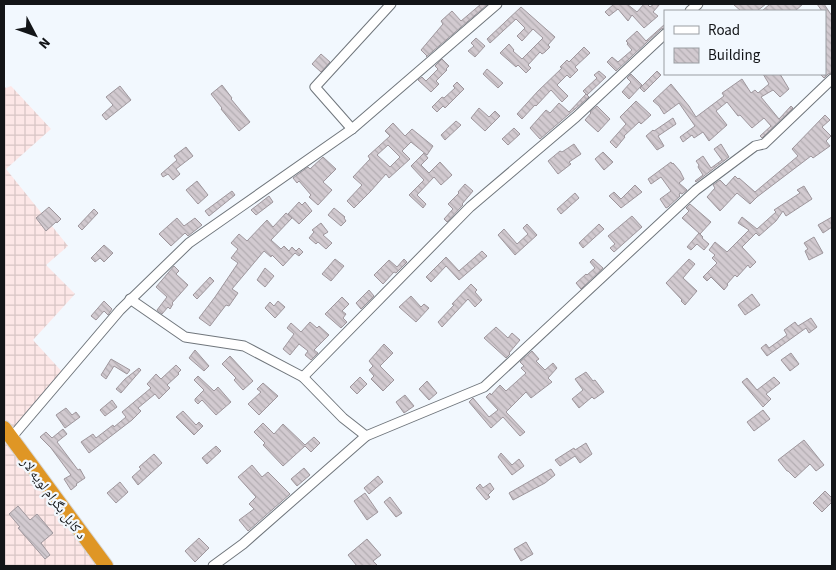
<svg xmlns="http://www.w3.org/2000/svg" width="836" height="570" viewBox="0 0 836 570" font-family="'Source Sans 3','Noto Naskh Arabic',sans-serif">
	<defs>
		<pattern id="industrial-grid" width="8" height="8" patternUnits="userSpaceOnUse" patternTransform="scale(1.25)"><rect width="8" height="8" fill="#fde7e7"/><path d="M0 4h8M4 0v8" fill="none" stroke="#d8c5c5"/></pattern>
		<pattern id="building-back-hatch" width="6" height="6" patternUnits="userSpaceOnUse" patternTransform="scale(1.25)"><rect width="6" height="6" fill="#d2cad0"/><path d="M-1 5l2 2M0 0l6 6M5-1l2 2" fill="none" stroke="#b3adb2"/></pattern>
	</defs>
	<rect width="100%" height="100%" fill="#f2f8fe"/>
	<!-- industrial -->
	<polygon fill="url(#industrial-grid)" points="4,86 6,88 11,86 51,129 6,169 68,246 46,265 75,294 33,340 65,375 11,438 106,566 4,566"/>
	<!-- building -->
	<g fill="url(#building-back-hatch)" stroke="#9e969c" fill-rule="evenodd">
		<polygon points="481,4 488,4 426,57 427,56 421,50 443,24 441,21 452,11 461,21"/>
		<polygon points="614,4 627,4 637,12 644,4 647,4 650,7 654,4 660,4 653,12 658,16 644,28 632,15 628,21 618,9 609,16 605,12"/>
		<polygon points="733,4 766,4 757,11 741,11"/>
		<polygon points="770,4 803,4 795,11 762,11"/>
		<polygon points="817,4 824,4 832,16 832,73 828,74 824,78 820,74 825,74 825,11 822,11"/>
		<polygon points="521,7 555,37 548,45 550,47 545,52 542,54 540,52 528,65 531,68 526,73 518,65 516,67 500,53 509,44 514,50 513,51 522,59 543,38 533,29 522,41 517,36 525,28 516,19 490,43 487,39"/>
		<polygon points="665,24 665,28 661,29 616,71 607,62 612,57 618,62 632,50 627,44 628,43 626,41 637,31 646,41"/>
		<polygon points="476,38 485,46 475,57 468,51 474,46 471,43"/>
		<polygon points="584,47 590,53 575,67 578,70 570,78 567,75 557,85 568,96 562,102 551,90 536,106 535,105 522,119 517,114 538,91 562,68 560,67 567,60 569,62"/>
		<polygon points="321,54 330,62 321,72 312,64"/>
		<polygon points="442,59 449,66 446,69 447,70 436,81 439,84 431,92 418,80 422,77 426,81 438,69 435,66"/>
		<polygon points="487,69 503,83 498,88 483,74"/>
		<polygon points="599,71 606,77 587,95 583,91 597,78 594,75"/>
		<polygon points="657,71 661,75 644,92 640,88"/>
		<polygon points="631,74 642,85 629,99 622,92 631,82 627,78"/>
		<polygon points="763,74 780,74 789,89 780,97 773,90 761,97 779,119 791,106 793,108 762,138 760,136 771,126 764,118 752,128 740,115 738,116 727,102 716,111 727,125 709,141 703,132 694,138 692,135 683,142 680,137 695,126 679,103 664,114 659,106 653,101 671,84 689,106 696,117 724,96 722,93 742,79 751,93 755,90 758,93 769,84"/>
		<polygon points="457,82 464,89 445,108 443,106 437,112 432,107 442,97 444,98 455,88 453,86"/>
		<polygon points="222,85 232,98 231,99 250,122 239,131 221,109 222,108 211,94"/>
		<polygon points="120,86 131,100 106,120 102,115 113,105 106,97"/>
		<polygon points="586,94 589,97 540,139 530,128 546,110 550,113 559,103 569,112"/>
		<polygon points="636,101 651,115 641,124 639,122 624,136 625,137 616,148 610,142 626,124 620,117"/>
		<polygon points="597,106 610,119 598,132 585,120 591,113 590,112"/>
		<polygon points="479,108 489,117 495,111 500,116 485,131 471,118"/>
		<polygon points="825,115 830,120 822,127 831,136 826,141 830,146 813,158 811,156 757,197 750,204 737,193 720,211 707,197 715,188 713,185 720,180 726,186 735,176 738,179 739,178 755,192 798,156 792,149"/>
		<polygon points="673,118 676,124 658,136 664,146 657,150 646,136 653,130 654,131"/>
		<polygon points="456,121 461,125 445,140 441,135"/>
		<path d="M 393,123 L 405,136 L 412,129 L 433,146 L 427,155 L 411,142 L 402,151 L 410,159 L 389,178 L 386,174 L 370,192 L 354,208 L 347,201 L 362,185 L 353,177 L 370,159 L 368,156 L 390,136 L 385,131 ZM 388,145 L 400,157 L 390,167 L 377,155 Z"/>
		<polygon points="514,128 520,134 508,145 502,139"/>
		<polygon points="574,144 581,154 569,162 571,164 558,174 548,161 560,151 562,152"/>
		<polygon points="721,144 729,157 696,182 695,181 703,175 698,167 699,165 696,161 703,156 711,168 722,160 714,149"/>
		<polygon points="186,147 193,156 176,169 180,174 173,180 168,174 163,177 161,174 177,160 174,156"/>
		<polygon points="603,152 613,162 604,170 595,159"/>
		<polygon points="424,153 428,158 421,165 429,173 440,162 452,175 441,185 434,177 417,195 426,204 423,208 409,195 424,180 411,166"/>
		<polygon points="323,157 336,169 323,182 332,190 318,205 309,197 311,195 299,181 297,183 293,178 308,167 310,169"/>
		<polygon points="671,162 672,164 673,163 680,171 684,179 679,183 687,190 682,194 680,193 679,195 680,196 668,207 666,208 660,199 671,191 661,177 651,184 648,179"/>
		<polygon points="197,181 208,195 198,204 186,190"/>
		<polygon points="465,184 473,191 462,204 463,205 447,222 444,219 453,209 448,204 459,193 458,192"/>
		<polygon points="635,185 642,192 621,208 609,196 614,192 621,199"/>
		<polygon points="804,186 812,199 786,216 783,211 776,221 759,236 756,233 742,247 756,262 750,268 748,265 737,277 735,275 727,284 728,285 724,290 711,277 707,281 703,277 717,263 712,258 715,255 709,250 715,242 727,252 749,230 738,223 742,217 757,229 776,212 774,210 800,193 797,190"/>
		<polygon points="232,191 235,195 209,216 205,211"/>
		<polygon points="575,193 579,198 561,214 557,209"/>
		<polygon points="269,196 273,202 256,215 251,210"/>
		<polygon points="299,202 302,205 305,202 312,211 299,224 288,214"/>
		<polygon points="690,204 711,222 700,234 682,218 689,211 686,208"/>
		<polygon points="49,207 61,219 57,223 56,222 46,231 36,218"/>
		<polygon points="334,208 345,217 344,218 346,221 341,226 328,215"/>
		<polygon points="94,209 98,213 82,230 78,226"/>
		<polygon points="286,213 292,218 271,240 281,249 284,246 289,251 292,247 296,251 299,248 303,252 299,256 295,253 283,266 272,255 271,257 264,251 232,289 238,293 229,306 226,305 210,326 199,318 215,297 238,263 231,258 238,249 231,243 239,234 247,241 267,220 273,227"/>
		<polygon points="632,216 642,227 614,252 610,248 615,244 608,236"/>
		<polygon points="832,217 832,227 823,233 818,225"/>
		<polygon points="177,218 184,226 195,218 202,225 188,236 185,233 171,246 159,234"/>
		<polygon points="321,223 328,232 323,235 332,243 326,249 318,242 316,244 309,238 314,232 312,230"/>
		<polygon points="527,224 537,235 515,255 498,235 504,229 517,244 528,234 523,228"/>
		<polygon points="599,224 604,229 583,248 579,243"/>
		<polygon points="699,233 703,237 702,238 709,244 704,250 697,244 691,250 687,247"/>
		<polygon points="814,237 823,253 809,260 805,251 808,249 804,243"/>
		<polygon points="104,245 113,253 104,262 100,258 95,262 91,258"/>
		<polygon points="482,251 487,256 459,280 446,266 431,282 426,277 446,257 459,271"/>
		<polygon points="335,259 344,266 331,281 322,274"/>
		<polygon points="404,259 407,262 396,273 394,272 383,284 374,275 389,260 397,267"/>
		<polygon points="593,259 603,268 581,289 576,283 586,274 587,275 595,268 590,262"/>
		<polygon points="689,259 695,264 683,278 697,291 685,305 681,301 682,300 666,283"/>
		<polygon points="174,266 179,271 176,274 188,285 172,303 173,304 170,309 168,307 162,314 157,310 167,297 156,287"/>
		<polygon points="265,268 274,276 265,287 257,280"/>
		<polygon points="210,277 214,281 197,299 193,295"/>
		<polygon points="471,284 477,290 475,292 482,300 475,307 468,299 442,327 438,322 454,305 452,304"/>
		<polygon points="369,290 374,296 361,309 356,303"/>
		<polygon points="752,294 760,305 745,315 738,305"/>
		<polygon points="411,296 421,307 424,304 429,308 416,322 399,307"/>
		<polygon points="342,297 349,304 342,311 346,314 343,318 347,322 341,328 325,314"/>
		<polygon points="104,301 112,309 108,315 104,311 96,320 91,316"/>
		<polygon points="278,301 285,307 275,318 265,308 270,302 274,306"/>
		<polygon points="811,318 817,327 809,333 806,328 767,356 761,348 766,344 769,348 787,335 784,330 795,322 798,326"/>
		<polygon points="310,322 317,328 319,326 329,335 314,350 318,353 311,360 305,355 308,351 299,344 290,355 283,349 294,334 287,328 291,323 301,332"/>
		<polygon points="496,327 508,338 512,333 520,340 509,353 510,354 506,358 484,338"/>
		<polygon points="384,344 393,353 380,366 394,380 383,391 371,379 374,376 369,370 373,366 369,361"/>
		<polygon points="195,350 209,366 204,371 189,358"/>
		<polygon points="532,351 539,359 536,361 545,370 553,363 557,368 548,378 552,382 531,398 526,392 506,412 525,432 520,436 503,417 491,428 469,402 473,398 489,417 498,410 486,397 490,393 491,395 500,385 506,391 526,373 521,368 524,366 520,362"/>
		<polygon points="791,353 799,364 790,371 781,360"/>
		<polygon points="230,356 253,381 243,390 234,380 236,378 222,364"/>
		<polygon points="111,359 130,370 127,374 114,366 106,379 101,375"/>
		<polygon points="176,365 181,370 178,373 179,374 167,385 170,388 159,399 155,394 138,408 141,411 132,420 89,453 81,442 93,434 96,438 113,425 114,427 126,417 122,412 151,388 147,384 156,374 161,379"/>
		<polygon points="139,368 141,370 121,393 116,389 125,379"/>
		<polygon points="586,372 593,381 595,380 604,392 594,399 592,397 579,408 572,399 583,390 575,379"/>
		<polygon points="198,376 214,391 218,387 231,402 216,415 202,400 198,404 195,401 195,399 204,390 194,380"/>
		<polygon points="360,377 367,384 357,394 350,387"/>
		<polygon points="774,377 780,383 766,394 771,399 763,407 742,382 747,378 757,390"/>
		<polygon points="427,381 437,393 429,400 419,389"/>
		<polygon points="263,383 278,396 259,415 248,404 261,392 257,389"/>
		<polygon points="405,395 414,406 404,413 396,402"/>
		<polygon points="112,400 117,407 105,416 100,410"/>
		<polygon points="66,408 72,415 76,412 80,417 65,428 56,415"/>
		<polygon points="763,410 770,419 754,431 747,422"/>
		<polygon points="183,411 196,425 199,422 203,426 194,435 176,417"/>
		<polygon points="263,423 274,434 283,424 305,445 314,437 320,443 311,452 305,446 283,466 263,445 265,443 254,432"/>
		<polygon points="63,429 67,434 57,442 78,470 80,469 85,478 76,484 77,485 71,490 64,479 71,475 51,448 40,437 46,432 52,438"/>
		<polygon points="804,440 824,465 816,471 810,464 795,478 788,471 787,471 778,460"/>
		<polygon points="586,443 592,454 580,463 575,456 560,466 555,460 574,448 575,450"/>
		<polygon points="216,446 221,451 207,464 202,458"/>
		<polygon points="501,453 512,465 519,459 524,466 512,475 498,457"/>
		<polygon points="154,454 162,463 138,485 132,477 141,469 139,467"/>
		<polygon points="252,465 262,477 268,472 290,494 248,531 239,520 254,509 249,504 256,497 238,477"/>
		<polygon points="304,468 310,475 297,486 291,479"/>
		<polygon points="551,469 555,475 545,483 513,500 509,493"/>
		<polygon points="378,476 383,482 369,494 364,488"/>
		<polygon points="120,482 128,492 116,503 107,493"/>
		<polygon points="490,483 494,489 488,495 490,497 486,500 476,488 480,484 483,488"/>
		<polygon points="825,491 832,498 832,502 822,512 813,503"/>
		<polygon points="365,493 378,512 367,520 354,501"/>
		<polygon points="390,497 402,513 396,517 384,502"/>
		<polygon points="18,506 30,520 37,514 53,533 41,543 50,555 45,559 18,528 20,527 9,514"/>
		<polygon points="199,538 209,548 195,562 185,551"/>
		<polygon points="367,539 381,555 373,561 378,566 357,566 348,555"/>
		<polygon points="526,542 533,554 521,561 514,549"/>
	</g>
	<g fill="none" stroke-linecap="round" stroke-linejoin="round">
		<!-- minor casing -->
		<g stroke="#70767c" stroke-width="11">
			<g id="minor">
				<polyline points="690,11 698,4"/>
				<polyline points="352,129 315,87 391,4"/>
				<polyline points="130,299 185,337 244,346 303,377 343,418 366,436"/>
				<polyline points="303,377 470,207 576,117 665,34"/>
				<polyline points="11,438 120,310 189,243 352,129 497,4"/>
				<polyline points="213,566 243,544 366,436 484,387 696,190 755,146 764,144 832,79"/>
			</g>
		</g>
		<!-- highway casing -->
		<g stroke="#d5d5d5" stroke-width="16">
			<polyline id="highway" points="4,428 106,566"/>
		</g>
		<!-- minor -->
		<use href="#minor" stroke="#fff" stroke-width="9"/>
		<!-- highway -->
		<use href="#highway" stroke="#df9625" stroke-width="14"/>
	</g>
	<g text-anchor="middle" stroke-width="4.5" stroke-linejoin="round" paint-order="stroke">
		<!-- street labels -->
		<g font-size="14" fill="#131518" stroke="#f2f8fe">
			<text transform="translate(54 498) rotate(53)" y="5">د کابل بگرام لویه لار</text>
		</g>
	</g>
	<!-- border -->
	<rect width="836" height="570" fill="none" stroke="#131518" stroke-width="10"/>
	<!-- legend -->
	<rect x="664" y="10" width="162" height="65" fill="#f2f8fe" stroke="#999da2"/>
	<rect x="674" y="26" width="25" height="8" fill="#ffffff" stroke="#999da2"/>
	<text x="708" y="35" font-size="15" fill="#131518">Road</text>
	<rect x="674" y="48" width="25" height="15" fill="url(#building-back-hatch)" stroke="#999da2"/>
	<text x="708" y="60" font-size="15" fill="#131518">Building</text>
	<!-- north arrow -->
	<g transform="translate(35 35) rotate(131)" stroke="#f2f8fe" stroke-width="4" paint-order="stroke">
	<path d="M0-4L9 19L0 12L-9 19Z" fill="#131518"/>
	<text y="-8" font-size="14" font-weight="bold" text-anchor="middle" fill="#131518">N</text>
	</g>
</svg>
